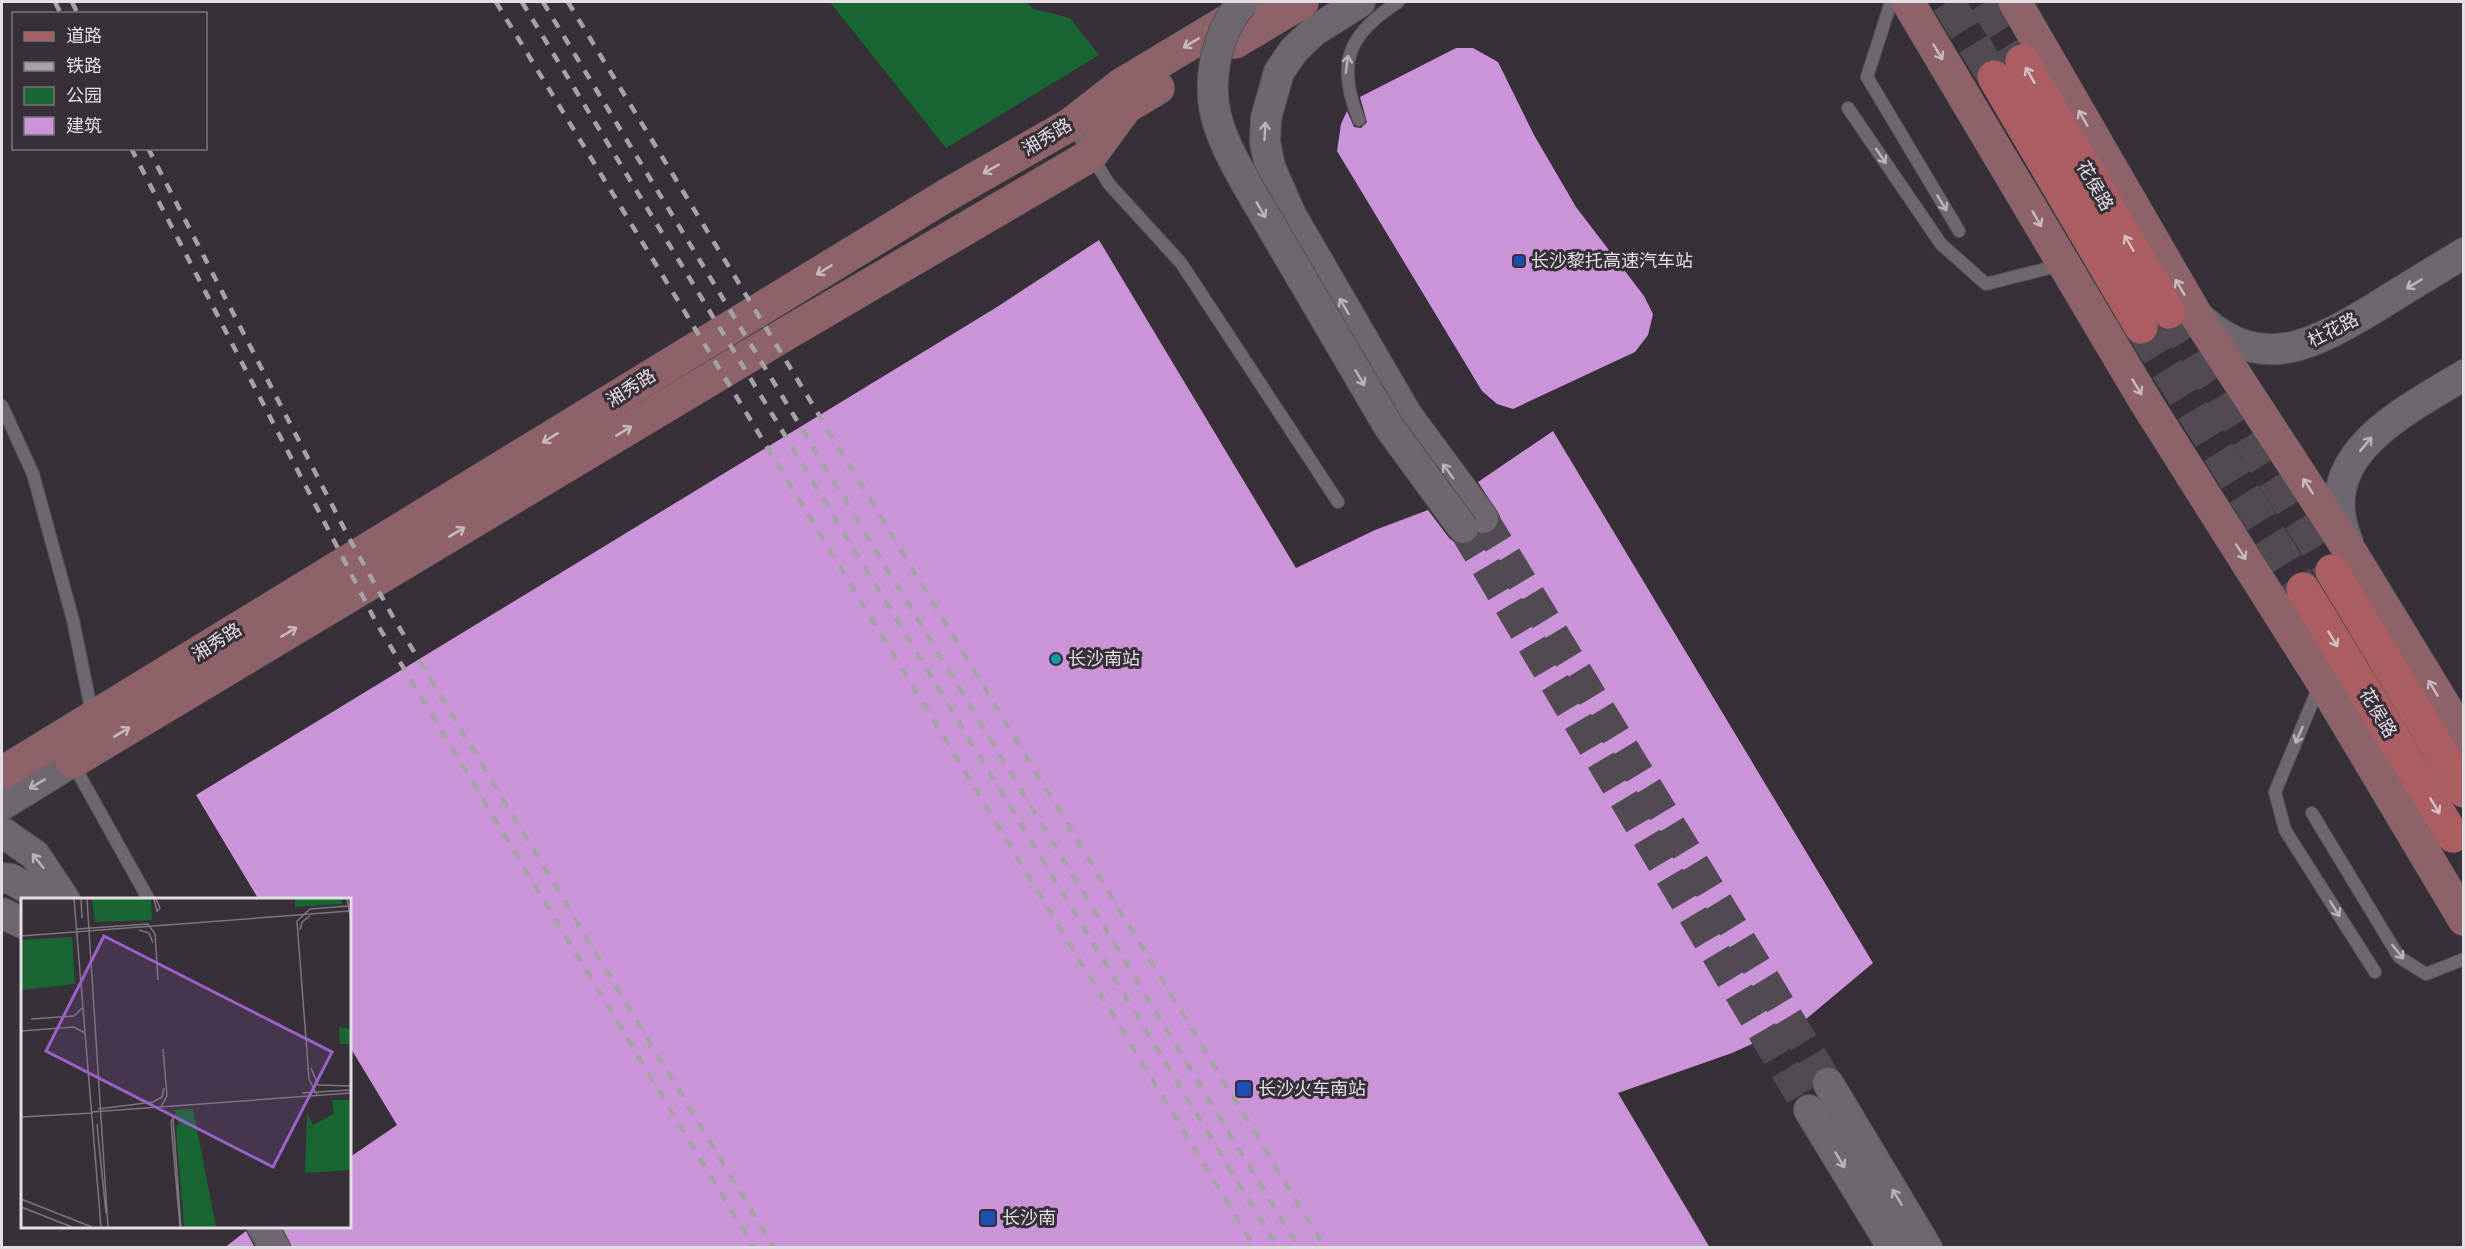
<svg xmlns="http://www.w3.org/2000/svg" width="2465" height="1249" viewBox="0 0 2465 1249" font-family="Signika,'Noto Sans SC',sans-serif">
	<rect width="100%" height="100%" fill="#373038"/>
	<!-- green -->
	<polygon fill="#186732" points="830,2 1027,2 1033,9 1070,18 1099,55 946,148"/>
	<!-- building -->
	<g fill="#cb93d8">
		<polygon points="1456,48 1473,48 1498,62 1534,135 1576,207 1644,296 1653,314 1648,335 1635,352 1513,409 1497,404 1482,391 1337,151 1341,124 1347,111 1354,127 1361,128 1367,122 1360,97"/>
		<polygon points="1099,240 1296,568 1375,530 1428,510 1449,538 1457,544 1465,545 1474,542 1479,534 1493,532 1499,524 1500,516 1478,482 1553,431 1873,963 1805,1020 1732,1053 1618,1093 1710,1248 292,1248 282,1227 350,1227 350,1157 397,1125 350,1047 350,900 259,900 196,795 997,307"/>
		<polygon points="246,1231 255,1248 224,1248"/>
	</g>
	<g fill="none" stroke-linecap="round" stroke-linejoin="round">
		<!-- tertiary-tunnel -->
		<g stroke="#514a52" stroke-width="30" stroke-dasharray="30 15" stroke-linecap="butt">
			<polyline points="1483,518 1828,1083"/>
			<polyline points="1463,528 1809,1110"/>
		</g>
		<!-- primary-tunnel -->
		<g stroke="#514a52" stroke-width="33" stroke-dasharray="33 16" stroke-linecap="butt">
			<polyline points="1948,2 1994,77"/>
			<polyline points="1985,2 2022,61"/>
			<polyline points="2169,312 2332,571"/>
			<polyline points="2141,327 2303,589"/>
		</g>
		<!-- service casing -->
		<g stroke="#554f57" stroke-width="14">
			<g id="service">
				<polyline points="1891,2 1867,77 1959,231"/>
				<polyline points="1848,108 1941,244 1986,284 2061,265"/>
				<path d="M 1359,120 C 1336,64 1347,35 1398,2"/>
				<polyline points="1072,125 1109,184 1181,263 1338,502"/>
				<polyline points="2,406 33,474 73,620 92,714"/>
				<polyline points="2320,684 2275,792 2285,830 2375,972"/>
				<polyline points="72,762 149,900"/>
				<polyline points="2312,813 2399,957 2426,974 2464,959"/>
			</g>
		</g>
		<!-- tertiary casing -->
		<g stroke="#554f57" stroke-width="32">
			<g id="tertiary">
				<polyline points="1360,2 1314,31 1294,50 1279,72 1266,118 1265,142 1270,167 1291,215 1407,415 1483,518"/>
				<path d="M 2201,319 C 2264,375 2316,343 2378,306 C 2406,288 2435,271 2464,253"/>
				<path d="M 2348,542 C 2311,455 2404,412 2464,375"/>
				<polyline points="2,805 72,762"/>
				<polyline points="2,832 35,855 65,900"/>
				<polyline points="2,878 11,879 47,900"/>
				<polyline points="2,913 22,923"/>
				<polyline points="1828,1083 1927,1248"/>
				<polyline points="1809,1110 1893,1248"/>
				<polyline points="262,1226 275,1248"/>
			</g>
		</g>
		<!-- secondary casing -->
		<g stroke="#554f57" stroke-width="34">
			<g id="secondary">
				<polyline points="1908,2 2147,404 2322,681 2464,919"/>
				<polyline points="2015,2 2196,315 2353,556 2464,738"/>
				<polyline points="1235,42 1302,2"/>
				<polyline points="72,762 789,332 1091,155 1126,107 1158,88"/>
				<polyline points="2,773 947,195 1071,124 1121,85 1259,2"/>
			</g>
		</g>
		<!-- primary casing -->
		<g stroke="#554f57" stroke-width="34">
			<g id="primary">
				<polyline points="2022,61 2169,312"/>
				<polyline points="1994,77 2141,327"/>
				<polyline points="2332,571 2464,791"/>
				<polyline points="2303,589 2453,836"/>
			</g>
		</g>
		<!-- service -->
		<use href="#service" stroke="#6e6770" stroke-width="12"/>
		<!-- tertiary -->
		<use href="#tertiary" stroke="#6e6770" stroke-width="30"/>
		<!-- secondary -->
		<use href="#secondary" stroke="#8d6269" stroke-width="33"/>
		<!-- primary -->
		<use href="#primary" stroke="#ab5e62" stroke-width="33"/>
		<!-- rail -->
		<g stroke="#a6a1a7" stroke-width="4.5" stroke-dasharray="10 10" stroke-linecap="butt">
			<polyline points="55,2 61,14"/>
			<polyline points="72,2 78,14"/>
			<polyline points="496,2 1255,1248"/>
			<polyline points="522,2 1278,1248"/>
			<polyline points="543,2 1299,1248"/>
			<polyline points="568,2 1325,1248"/>
			<polyline points="131,148 377,624 754,1248"/>
			<polyline points="148,148 348,536 393,617 774,1248"/>
		</g>
		<!-- tertiary-bridge casing -->
		<g stroke="#554f57" stroke-width="32" stroke-linecap="butt">
			<path id="tertiary-bridge" d="M 1243,2 C 1217,31 1207,78 1216,116 C 1222,140 1235,163 1247,185 L 1389,427 L 1463,528"/>
		</g>
		<!-- tertiary-bridge -->
		<use href="#tertiary-bridge" stroke="#6e6770" stroke-width="30"/>
	</g>
	<!-- one-way arrows -->
	<defs><path id="oneway-shaft" d="M-6 0H5M1.5-3L5.5 0L1.5 3" fill="none" stroke-width="1.6" stroke-linecap="round" stroke-linejoin="round" transform="scale(1.5)"/></defs>
	<g stroke="#c8b9be">
		<use href="#oneway-shaft" transform="translate(1191 43) rotate(149)"/>
		<use href="#oneway-shaft" transform="translate(1938 52) rotate(59)"/>
		<use href="#oneway-shaft" transform="translate(2083 118) rotate(-120)"/>
		<use href="#oneway-shaft" transform="translate(991 169) rotate(151)"/>
		<use href="#oneway-shaft" transform="translate(2037 219) rotate(60)"/>
		<use href="#oneway-shaft" transform="translate(824 270) rotate(148)"/>
		<use href="#oneway-shaft" transform="translate(2180 287) rotate(-120)"/>
		<use href="#oneway-shaft" transform="translate(2137 387) rotate(59)"/>
		<use href="#oneway-shaft" transform="translate(624 431) rotate(-31)"/>
		<use href="#oneway-shaft" transform="translate(550 438) rotate(148)"/>
		<use href="#oneway-shaft" transform="translate(2308 486) rotate(-123)"/>
		<use href="#oneway-shaft" transform="translate(457 532) rotate(-31)"/>
		<use href="#oneway-shaft" transform="translate(2241 552) rotate(58)"/>
		<use href="#oneway-shaft" transform="translate(289 632) rotate(-31)"/>
		<use href="#oneway-shaft" transform="translate(2433 688) rotate(-121)"/>
		<use href="#oneway-shaft" transform="translate(122 732) rotate(-31)"/>
	</g>
	<g stroke="#b9b4bb">
		<use href="#oneway-shaft" transform="translate(1347 64) rotate(-82)"/>
		<use href="#oneway-shaft" transform="translate(1265 131) rotate(-87)"/>
		<use href="#oneway-shaft" transform="translate(1881 156) rotate(56)"/>
		<use href="#oneway-shaft" transform="translate(1942 203) rotate(59)"/>
		<use href="#oneway-shaft" transform="translate(1261 210) rotate(60)"/>
		<use href="#oneway-shaft" transform="translate(2414 284) rotate(149)"/>
		<use href="#oneway-shaft" transform="translate(1344 306) rotate(-120)"/>
		<use href="#oneway-shaft" transform="translate(1360 378) rotate(60)"/>
		<use href="#oneway-shaft" transform="translate(2366 444) rotate(-50)"/>
		<use href="#oneway-shaft" transform="translate(1448 471) rotate(-126)"/>
		<use href="#oneway-shaft" transform="translate(2299 735) rotate(113)"/>
		<use href="#oneway-shaft" transform="translate(37 784) rotate(149)"/>
		<use href="#oneway-shaft" transform="translate(38 861) rotate(-128)"/>
		<use href="#oneway-shaft" transform="translate(2335 909) rotate(58)"/>
		<use href="#oneway-shaft" transform="translate(2398 952) rotate(51)"/>
		<use href="#oneway-shaft" transform="translate(1840 1160) rotate(59)"/>
		<use href="#oneway-shaft" transform="translate(1897 1197) rotate(-121)"/>
	</g>
	<g stroke="#d4bec3">
		<use href="#oneway-shaft" transform="translate(2030 75) rotate(-120)"/>
		<use href="#oneway-shaft" transform="translate(2129 243) rotate(-120)"/>
		<use href="#oneway-shaft" transform="translate(2333 639) rotate(59)"/>
		<use href="#oneway-shaft" transform="translate(2435 806) rotate(59)"/>
	</g>
	<!-- markers -->
	<g fill="#1a4fb4" stroke="#373038" stroke-width="2">
		<rect x="1513" y="255" width="12" height="12" rx="3"/>
		<rect x="1236" y="1081" width="16" height="16" rx="3"/>
		<rect x="980" y="1210" width="16" height="16" rx="3"/>
	</g>
	<circle fill="#0f9aa8" stroke="#373038" stroke-width="2" cx="1056" cy="659" r="6"/>
	<g text-anchor="middle" stroke-width="6" stroke-linejoin="round" paint-order="stroke">
		<!-- street labels -->
		<g font-size="18" fill="#e2dee3" stroke="#373038">
			<text transform="translate(1047 137) rotate(-31)" y="6">湘秀路</text>
			<text transform="translate(2095 186) rotate(60)" y="6">花侯路</text>
			<text transform="translate(2333 330) rotate(-27)" y="6">杜花路</text>
			<text transform="translate(631 388) rotate(-32)" y="6">湘秀路</text>
			<text transform="translate(217 642) rotate(-32)" y="6">湘秀路</text>
			<text transform="translate(2378 713) rotate(59)" y="6">花侯路</text>
		</g>
		<!-- poi labels -->
		<g font-size="18" fill="#e2dee3" stroke="#373038" text-anchor="start">
			<text x="1531" y="267">长沙黎托高速汽车站</text>
			<text x="1068" y="665">长沙南站</text>
			<text x="1258" y="1095">长沙火车南站</text>
			<text x="1002" y="1224">长沙南</text>
		</g>
	</g>
	<!-- overview -->
	<g transform="translate(21 898)">
		<rect width="330" height="330" fill="#373038"/>
		<path d="M 71,1 L 130,1 L 131,22 L 74,24 ZM 274,1 L 321,1 L 321,6 L 274,9 ZM 51,39 L 54,86 L 0,92 L 0,42 ZM 318,129 L 330,131 L 330,168 L 328,146 L 319,146 ZM 311,202 L 330,202 L 330,272 L 284,275 L 286,215 L 292,227 L 313,216 ZM 172,211 L 195,329 L 163,329 L 155,230 L 158,225 L 153,212 Z" fill="#186732"/>
		<path fill="none" stroke="#7b767c" stroke-width="1.5" d="M 53,1 L 80,329M 60,1 L 61,20M 66,1 L 87,329M 133,1 L 136,13 L 139,10 L 135,1M 326,1 L 330,23M 56,31 L 127,26 L 134,36 L 137,82M 118,32 L 128,35 L 132,45M 279,32 L 281,24 L 289,18M 0,38 L 329,13M 10,121 L 53,118 L 61,110M 0,133 L 53,129 L 64,135M 290,170 L 297,187 L 330,188M 281,195 L 330,192M 296,197 L 288,181 L 276,23 L 289,11 L 327,8M 140,209 L 146,198 L 142,151M 77,211 L 132,204 L 141,199 L 143,190M 70,214 L 330,195M 0,219 L 72,215M 76,226 L 85,315M 0,301 L 71,329M 0,309 L 51,329M 159,329 L 150,224 L 152,220 L 160,329"/>
		<path fill="#9a61ca" fill-opacity="0.15" stroke="#9a61ca" stroke-width="3" d="M 83,38 L 311,154 L 252,269 L 25,153 Z"/>
		<rect width="330" height="330" fill="none" stroke="#e2dee3" stroke-width="3"/>
	</g>
	<!-- border -->
	<rect width="2465" height="1249" fill="none" stroke="#e2dee3" stroke-width="6"/>
	<!-- legend -->
	<rect x="12" y="12" width="195" height="138" fill="#373038" stroke="#7b767c" stroke-width="1.5"/>
	<rect x="24" y="32" width="30" height="9" fill="#ab5e62" stroke="#7b767c" stroke-width="1.5"/>
	<text x="66" y="42" font-size="18" fill="#e2dee3">道路</text>
	<rect x="24" y="62" width="30" height="9" fill="#a6a1a7" stroke="#7b767c" stroke-width="1.5"/>
	<text x="66" y="72" font-size="18" fill="#e2dee3">铁路</text>
	<rect x="24" y="87" width="30" height="18" fill="#186732" stroke="#7b767c" stroke-width="1.5"/>
	<text x="66" y="102" font-size="18" fill="#e2dee3">公园</text>
	<rect x="24" y="117" width="30" height="18" fill="#cb93d8" stroke="#7b767c" stroke-width="1.5"/>
	<text x="66" y="132" font-size="18" fill="#e2dee3">建筑</text>
</svg>
